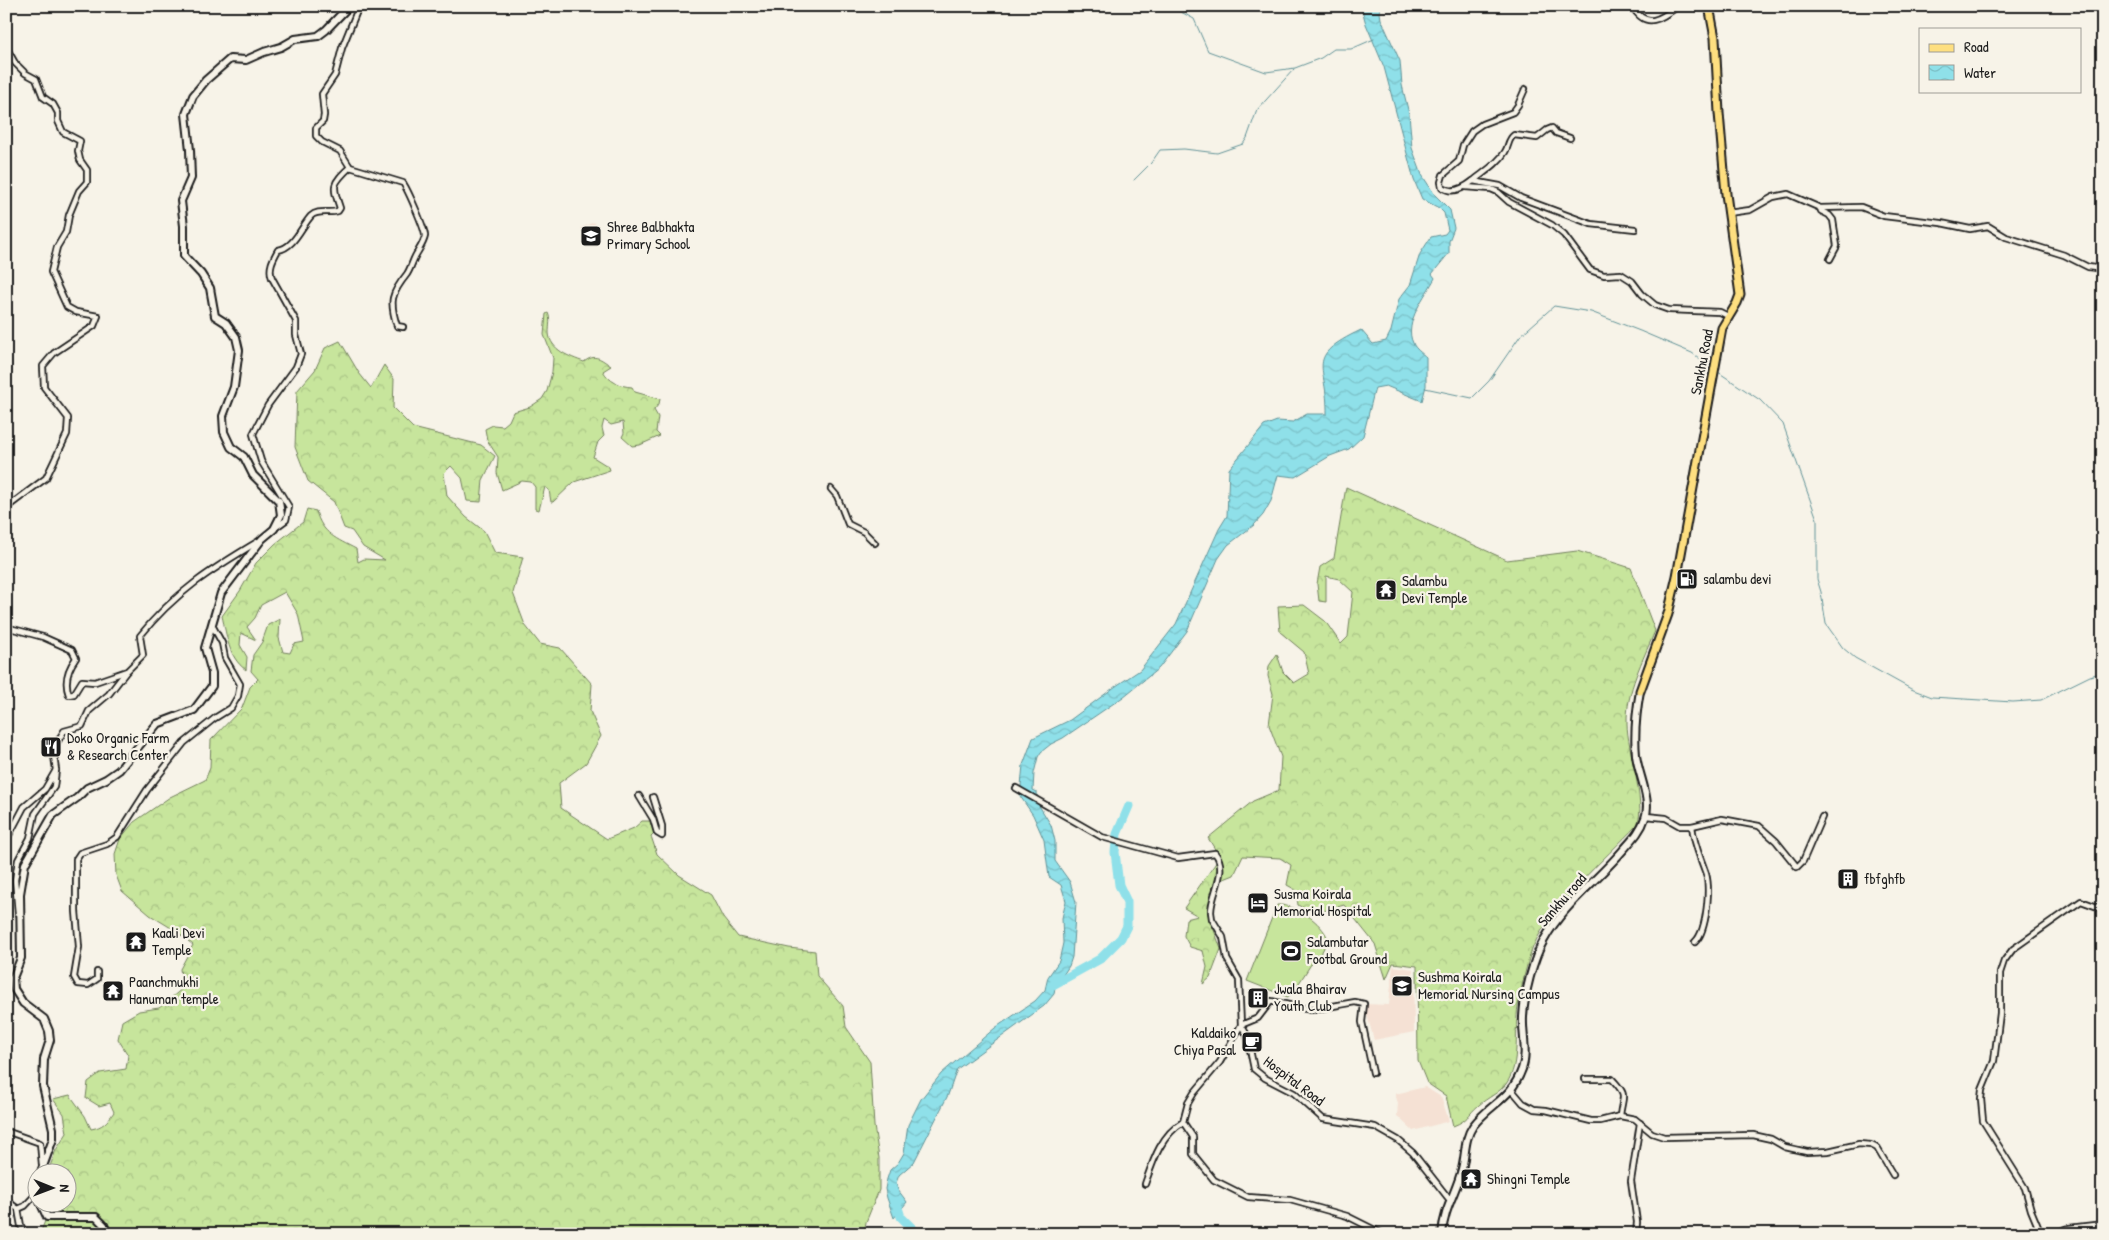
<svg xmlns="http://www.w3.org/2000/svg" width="2109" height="1240" viewBox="0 0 2109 1240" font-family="'Patrick Hand',sans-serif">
	<defs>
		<pattern id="forest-crowns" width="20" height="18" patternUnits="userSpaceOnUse" patternTransform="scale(1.25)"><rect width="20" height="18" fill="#c7e59c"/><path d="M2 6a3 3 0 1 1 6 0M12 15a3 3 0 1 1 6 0" fill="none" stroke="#aac486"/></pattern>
		<pattern id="water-waves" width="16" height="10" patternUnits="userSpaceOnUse" patternTransform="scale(1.25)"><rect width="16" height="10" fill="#8fe0e9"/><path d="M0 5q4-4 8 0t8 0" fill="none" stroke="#7bc0c7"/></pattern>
	</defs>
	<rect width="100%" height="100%" fill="#f7f3e8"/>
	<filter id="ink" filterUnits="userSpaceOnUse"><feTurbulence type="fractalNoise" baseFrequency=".02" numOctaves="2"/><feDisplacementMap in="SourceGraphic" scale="10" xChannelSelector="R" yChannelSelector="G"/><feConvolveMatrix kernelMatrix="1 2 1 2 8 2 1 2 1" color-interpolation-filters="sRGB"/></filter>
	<g filter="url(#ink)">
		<!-- built -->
		<g fill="#f5e1d4">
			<polygon points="594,222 596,226 596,240 590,244 581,228"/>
			<polygon points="1393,966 1413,969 1414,1032 1374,1040 1364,1004 1389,1005"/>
			<polygon points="1425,1087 1441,1097 1449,1121 1413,1131 1397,1116 1398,1103 1395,1094"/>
		</g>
		<!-- grass -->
		<path fill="#c7e59c" stroke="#72805c" d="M 1277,905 C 1295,904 1322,922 1328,939 L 1320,956 L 1315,958 L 1294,991 L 1288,997 L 1247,981 Z"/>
		<!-- forest -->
		<g fill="url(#forest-crowns)" stroke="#72805c">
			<path d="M 548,313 C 551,319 549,326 549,333 C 550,350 570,357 584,362 C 595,353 601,359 611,366 L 603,371 C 610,382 619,386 632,387 L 635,392 L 660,399 L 659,404 L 654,410 L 658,417 L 656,432 L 660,436 L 640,445 L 632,446 L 622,437 L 624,433 L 623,422 L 611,425 L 604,420 L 602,428 L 604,436 L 598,442 L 593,457 L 609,467 L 610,470 L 574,482 L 553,502 L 551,502 L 549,490 L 545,487 L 539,510 L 535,509 L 535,487 L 531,482 L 522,481 L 502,490 L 497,473 L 498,457 L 487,440 L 485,429 L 493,425 L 503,426 L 509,421 L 513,412 L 530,407 L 542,399 L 547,391 L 552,372 L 553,358 L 544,335 L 546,314 Z"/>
			<path d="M 340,341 L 359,373 L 371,388 L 384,365 L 394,379 L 393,408 L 413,428 L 481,445 L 495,456 L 483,480 L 481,502 L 467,501 L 462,478 L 451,466 L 444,473 L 447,496 L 466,517 L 484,531 L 495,553 L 523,557 L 513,593 L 525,625 L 540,644 L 560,648 L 592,684 L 590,711 L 601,736 L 586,763 L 559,783 L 561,808 L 607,839 L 634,828 L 642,821 L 651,821 L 654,833 L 651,836 L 657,854 L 679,875 L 711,895 L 723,918 L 738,937 L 789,948 L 815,951 L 817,976 L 843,1006 L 846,1027 L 870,1062 L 874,1126 L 879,1158 L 879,1190 L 866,1222 L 864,1234 L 40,1234 L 48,1213 L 44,1203 L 68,1202 L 68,1172 L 48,1172 L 56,1150 L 67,1133 L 64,1114 L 53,1099 L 70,1095 L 85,1116 L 91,1129 C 103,1127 107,1122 114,1112 L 110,1103 L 99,1106 L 86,1098 L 88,1082 L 100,1073 L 126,1069 L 128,1055 L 118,1039 L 122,1021 L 139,1011 L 159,1008 L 183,988 L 180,969 L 193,945 L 176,931 L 150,915 L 122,891 L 116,875 L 115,854 L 120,839 L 134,822 L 170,797 L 205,780 L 210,768 L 211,740 L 242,708 L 250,687 L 258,679 L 251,671 L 253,655 L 262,642 L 268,625 L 280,619 L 279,638 L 283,652 L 290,653 L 294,644 L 304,642 L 298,614 L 285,592 L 261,605 L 255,618 L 247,627 L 256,640 L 241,633 L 240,645 L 247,657 L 246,670 C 228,657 227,636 222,616 L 240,591 L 256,563 L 275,544 L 303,522 L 307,509 L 316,511 C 322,534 337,539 356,549 L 358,562 L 364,559 L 385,560 L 363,547 L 352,531 L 344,528 L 334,502 L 308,481 L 295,447 L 297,391 L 315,370 L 325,348 Z"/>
			<path d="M 1346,487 L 1507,560 L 1577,551 L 1631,568 L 1655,631 C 1643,660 1626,691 1627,723 C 1627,750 1647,802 1637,825 C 1605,859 1551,905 1533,947 C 1527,961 1521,990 1518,1006 C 1514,1030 1521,1064 1506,1084 C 1499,1093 1487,1098 1479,1105 C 1467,1115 1469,1120 1453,1126 L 1446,1096 L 1427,1083 L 1418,1061 L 1417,966 L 1393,963 L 1386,979 L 1375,944 L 1344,905 L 1313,914 L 1298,905 L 1296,890 L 1287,885 L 1291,865 L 1280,858 L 1243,856 L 1234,875 L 1214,883 L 1208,914 L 1221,949 L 1210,978 L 1203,984 L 1207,967 L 1203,951 L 1190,947 L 1184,936 L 1186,919 L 1198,916 L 1184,908 L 1220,857 L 1208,838 L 1253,801 L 1279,790 L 1281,757 L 1269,725 L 1273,694 L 1268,676 L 1269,666 L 1277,654 L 1283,672 L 1294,683 L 1309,674 L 1304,652 L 1280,632 L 1278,606 L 1304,605 L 1325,621 L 1341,644 L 1348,637 L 1353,592 L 1339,579 L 1326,576 L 1326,602 L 1319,601 L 1317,584 L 1320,567 L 1334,558 Z"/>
		</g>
		<!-- water -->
		<path fill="url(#water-waves)" stroke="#619297" d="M 1361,6 L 1379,6 L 1381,19 L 1400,61 L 1402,85 L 1409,114 L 1412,148 L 1422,175 L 1435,195 L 1450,210 L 1454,228 L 1449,241 L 1449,253 L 1432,274 L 1435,278 C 1426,295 1403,323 1413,343 C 1415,349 1422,353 1426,357 L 1426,386 L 1422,401 L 1386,386 L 1375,388 L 1363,436 L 1349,449 L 1330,456 L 1295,477 L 1278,475 L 1271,501 L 1263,515 L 1254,525 L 1228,545 L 1218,559 L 1187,631 L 1159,668 L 1123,697 L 1063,738 L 1051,744 L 1041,752 L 1038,757 L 1034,773 L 1033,790 L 1037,792 L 1038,804 L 1051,825 L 1055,841 L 1055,861 L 1070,882 L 1076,902 L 1072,957 L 1069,966 L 1055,987 L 1054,994 L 1044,1006 L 957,1069 L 948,1095 L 914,1162 L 899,1175 L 896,1183 L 898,1190 L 907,1202 L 894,1218 L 887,1198 L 885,1189 L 887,1179 L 890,1170 L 898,1163 L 904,1153 L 908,1125 L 921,1099 L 941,1074 L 949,1067 L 995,1028 L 1035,1001 L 1045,990 L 1048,977 L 1059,961 L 1063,943 L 1062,918 L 1066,901 L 1061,885 L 1049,877 L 1044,840 L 1033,815 L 1020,796 L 1023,765 L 1033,738 L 1070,720 L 1116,686 L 1140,670 L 1176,624 L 1219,529 L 1227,516 L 1229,469 L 1264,426 L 1277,421 L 1293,422 L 1307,414 L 1327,414 C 1328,364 1302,358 1361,330 L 1373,344 L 1386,341 L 1391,331 L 1399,299 L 1410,285 L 1420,254 L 1431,237 L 1445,234 L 1448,230 L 1444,213 L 1439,208 L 1422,199 L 1414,180 L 1384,67 L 1366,24 Z"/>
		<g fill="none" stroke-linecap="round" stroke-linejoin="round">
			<!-- stream -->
			<g stroke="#619297" stroke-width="1">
				<polyline points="1170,6 1194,19 1208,51 1266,72 1295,68 1321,58 1334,49 1351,49 1374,39"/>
				<polyline points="1134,180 1151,163 1160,150 1184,149 1217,153 1243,144 1247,138 1257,110 1294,69"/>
				<polyline points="1718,372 1760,400 1783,424 1817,519 1817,579 1821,592 1826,624 1843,648 1855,658 1911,689 1932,697 2013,702 2041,700 2090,676 2103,672"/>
				<polyline points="1425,388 1472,398 1489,381 1520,336 1554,306 1591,312 1640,331 1692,353 1713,368"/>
			</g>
			<!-- river -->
			<g stroke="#8fe0e9" stroke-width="9">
				<polyline points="1051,986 1100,959 1121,938 1127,926 1127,902 1119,885 1115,852 1117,834 1129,806"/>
				<polyline points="896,1201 901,1217 918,1234"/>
			</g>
			<!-- street casing -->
			<g stroke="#1c1c1c" stroke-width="8">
				<g id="street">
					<path d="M 359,6 L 342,48 L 335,75 L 322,94 L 324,115 L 323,121 L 316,128 L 316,136 L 322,142 L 340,151 L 350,167 L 403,183 C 408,190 425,229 425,236 C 424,242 420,248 417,253 C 413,259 411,268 407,274 C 391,294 389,301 397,326 L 403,327"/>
					<path d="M 1632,6 C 1646,30 1661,19 1678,6"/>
					<polyline points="6,47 15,63 25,73 36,79 43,97 53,104 58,113 58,121 63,132 80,141 78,151 80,160 87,170 87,182 79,191 69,215 66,232 57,247 51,272 67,307 76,312 98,316 94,326 54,353 43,366 44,387 68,418 67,434 46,478 6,508"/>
					<path d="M 1525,89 L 1518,105 L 1513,112 L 1482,124 L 1472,131 L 1463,145 L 1459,161 L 1443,175 L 1441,182 L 1442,187 C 1452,195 1464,188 1473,181 L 1500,186 L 1521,198 L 1591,224 L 1635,229"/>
					<path d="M 1473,181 C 1484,172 1498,164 1505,152 C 1509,146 1508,139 1514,135 L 1537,138 L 1547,130 L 1552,128 L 1556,133 L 1570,138"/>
					<polyline points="1465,187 1491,189 1498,192 1509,202 1552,225 1564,235 1590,270 1604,275 1621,274 1632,281 1642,294 1655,305 1669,310 1720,312 1728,316"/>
					<polyline points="1820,208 1821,211 1829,215 1833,220 1837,246 1830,259"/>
					<polyline points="1728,213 1750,210 1773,197 1788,194 1820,208 1861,207 1884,216 1941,223 1970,229 1988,226 2006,237 2064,255 2088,267 2103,269"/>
					<polyline points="831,489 837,496 848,524 864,532 875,543"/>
					<path d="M 275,528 L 286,520 L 289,507 L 261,461 L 253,434 L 268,405 L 296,367 L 301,354 L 296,335 L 296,321 L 272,278 C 268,268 273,259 278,250 C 294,248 301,227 311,216 C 318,209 329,214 338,211 L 340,208 C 332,185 332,184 350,167"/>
					<path d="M 6,627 L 43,637 L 72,650 L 76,658 C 68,669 64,682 69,695 L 74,694 L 82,681 L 95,682 L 127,671 L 143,655 L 140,636 C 174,593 212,569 259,541"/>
					<polyline points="56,770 53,749 64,731 82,726 89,711 109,694 126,672"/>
					<path d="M 1016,788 L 1102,837 L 1178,858 L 1215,853 C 1229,870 1211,893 1211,912 L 1212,919 L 1223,937 L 1227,959 L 1239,980 L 1241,1025 L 1247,1035 L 1254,1069 L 1265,1078 L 1294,1093 L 1323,1119 L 1375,1127 L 1398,1140 L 1413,1153 L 1449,1199"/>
					<polyline points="639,796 653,819 657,833 662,836 662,826 653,797"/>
					<polyline points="1646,816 1666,818 1680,826 1692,826 1722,819 1759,826 1776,841 1797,867 1803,861 1822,817"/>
					<path d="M 1692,826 C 1694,844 1699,854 1705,871 C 1711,886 1707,931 1695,942"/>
					<polyline points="6,841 24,807 45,789 56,770 54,787 35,814 30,838 18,860 15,880 18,913"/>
					<polyline points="97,972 97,979 88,985 78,984 74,977 79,947 76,911 76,859 80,853 107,844 117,837 147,790 184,743 215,718 231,708 238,696 240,684 225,658 222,643 212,625"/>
					<polyline points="1373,1073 1362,1022 1364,1004 1355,1002 1311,1010 1271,1001 1258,1018 1241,1025 1220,1062 1194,1093 1188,1103 1183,1122 1193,1137 1193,1154 1214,1180 1248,1197 1290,1200 1347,1216 1383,1234"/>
					<path d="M 1585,1079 L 1612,1079 C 1629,1097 1622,1095 1620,1116"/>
					<polyline points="1512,1090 1523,1103 1534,1109 1546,1110 1591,1121 1600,1121 1620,1116 1635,1119 1652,1133 1664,1137 1753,1135 1771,1139 1785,1147 1807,1152 1828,1151 1859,1144 1871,1145 1877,1148 1893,1175"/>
					<polyline points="6,1131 40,1143 42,1165"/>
					<path d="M 1145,1184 C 1153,1161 1161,1135 1183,1122"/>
					<polyline points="6,1200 18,1209"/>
					<polyline points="26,1234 21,1226 18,1209 25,1206 37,1193"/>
					<polyline points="1636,1234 1637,1222 1631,1181 1640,1123"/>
					<polyline points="2041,1234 2031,1210 2025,1188 1983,1121 1981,1099 1982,1090 1994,1061 2000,1013 2000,973 2004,961 2013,949 2081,901 2103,909"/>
					<polyline points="2052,1234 2069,1228 2103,1224"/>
				</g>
			</g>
			<!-- secondary casing -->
			<g stroke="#1c1c1c" stroke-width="10">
				<g id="secondary">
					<polyline points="41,1172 53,1139 53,1129 43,1086 44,1059 50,1040 49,1031 44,1019 23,1003 14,989 13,978 21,958 20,894 25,864 53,815 77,798 87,788 106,779 119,770 157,724 194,710 212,686 212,673 205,648 221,593 262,539 274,529 281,515 279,501 253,475 244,457 231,447 224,432 223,416 234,387 239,350 236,337 226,323 215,316 210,288 201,274 184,256 184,226 181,201 191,178 190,150 186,114 193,96 206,80 230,59 246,60 264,52 281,47 295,39 318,36 326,30 349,6"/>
					<polyline points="40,1202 47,1217 96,1217 104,1225 108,1234"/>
					<path d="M 1442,1234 C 1444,1208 1456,1193 1462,1169 C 1466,1154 1464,1139 1473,1126 C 1490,1103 1511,1100 1522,1069 C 1528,1053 1522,1034 1523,1017 C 1524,995 1533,959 1544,940 C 1563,905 1598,880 1624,849 C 1632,840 1641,831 1645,818 C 1652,800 1638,774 1636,755 C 1634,733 1636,713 1640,691"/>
				</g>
			</g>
			<!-- primary casing -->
			<g stroke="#1c1c1c" stroke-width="11">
				<polyline id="primary" points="1640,691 1668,614 1677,576 1722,328 1737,303 1740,295 1726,194 1719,113 1715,38 1709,6"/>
			</g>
			<!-- street -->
			<use href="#street" stroke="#f7f3e8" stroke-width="4.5"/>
			<!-- secondary -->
			<use href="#secondary" stroke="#f7f3e8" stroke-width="6"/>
			<!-- primary -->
			<use href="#primary" stroke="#fedf80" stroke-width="7"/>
		</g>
	</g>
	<!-- icons -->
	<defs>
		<g id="school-square" transform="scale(1.125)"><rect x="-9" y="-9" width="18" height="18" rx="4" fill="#1c1c1c" stroke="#f7f3e8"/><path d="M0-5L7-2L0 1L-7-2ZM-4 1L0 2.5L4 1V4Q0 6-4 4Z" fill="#fff"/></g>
		<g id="fuel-square" transform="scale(1.125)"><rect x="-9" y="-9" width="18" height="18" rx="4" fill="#1c1c1c" stroke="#f7f3e8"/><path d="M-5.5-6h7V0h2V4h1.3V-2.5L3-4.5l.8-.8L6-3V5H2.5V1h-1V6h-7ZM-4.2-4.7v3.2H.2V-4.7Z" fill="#fff"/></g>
		<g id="temple-square" transform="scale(1.125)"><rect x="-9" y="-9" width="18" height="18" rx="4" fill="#1c1c1c" stroke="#f7f3e8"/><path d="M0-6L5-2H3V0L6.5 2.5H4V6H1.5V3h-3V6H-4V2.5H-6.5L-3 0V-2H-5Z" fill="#fff"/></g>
		<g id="restaurant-square" transform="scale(1.125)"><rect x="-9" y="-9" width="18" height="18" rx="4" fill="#1c1c1c" stroke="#f7f3e8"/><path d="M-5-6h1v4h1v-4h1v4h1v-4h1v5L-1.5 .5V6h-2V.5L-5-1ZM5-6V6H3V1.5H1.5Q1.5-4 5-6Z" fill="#fff"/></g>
		<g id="building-square" transform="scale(1.125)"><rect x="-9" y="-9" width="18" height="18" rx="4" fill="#1c1c1c" stroke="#f7f3e8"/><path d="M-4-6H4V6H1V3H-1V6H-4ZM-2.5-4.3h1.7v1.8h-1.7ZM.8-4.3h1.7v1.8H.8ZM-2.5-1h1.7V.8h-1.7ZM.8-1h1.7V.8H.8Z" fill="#fff"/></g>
		<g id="hotel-square" transform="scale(1.125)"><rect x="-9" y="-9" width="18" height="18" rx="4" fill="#1c1c1c" stroke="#f7f3e8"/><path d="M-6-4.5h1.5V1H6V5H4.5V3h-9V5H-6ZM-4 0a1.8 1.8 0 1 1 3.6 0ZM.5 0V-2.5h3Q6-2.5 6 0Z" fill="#fff"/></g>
		<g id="stadium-square" transform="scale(1.125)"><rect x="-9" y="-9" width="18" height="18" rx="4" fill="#1c1c1c" stroke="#f7f3e8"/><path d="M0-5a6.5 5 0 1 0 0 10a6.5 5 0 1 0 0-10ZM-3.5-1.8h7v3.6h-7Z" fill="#fff"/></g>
		<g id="university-square" transform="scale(1.125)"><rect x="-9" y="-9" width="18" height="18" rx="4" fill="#1c1c1c" stroke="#f7f3e8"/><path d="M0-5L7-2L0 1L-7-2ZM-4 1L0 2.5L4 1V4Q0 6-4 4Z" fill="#fff"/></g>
		<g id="cafe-square" transform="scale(1.125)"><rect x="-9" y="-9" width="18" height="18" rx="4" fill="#1c1c1c" stroke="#f7f3e8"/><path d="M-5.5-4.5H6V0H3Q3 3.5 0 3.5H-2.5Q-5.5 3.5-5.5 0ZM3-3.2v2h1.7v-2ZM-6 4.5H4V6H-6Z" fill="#fff"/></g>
	</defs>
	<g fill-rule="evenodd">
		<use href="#school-square" x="591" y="236"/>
		<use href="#fuel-square" x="1687" y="579"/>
		<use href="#temple-square" x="1386" y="590"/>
		<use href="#restaurant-square" x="51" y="747"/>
		<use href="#building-square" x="1848" y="879"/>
		<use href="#hotel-square" x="1258" y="903"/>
		<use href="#temple-square" x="136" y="942"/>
		<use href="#stadium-square" x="1291" y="951"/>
		<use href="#university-square" x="1402" y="986"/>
		<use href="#temple-square" x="113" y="991"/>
		<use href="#building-square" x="1258" y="998"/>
		<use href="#cafe-square" x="1252" y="1042"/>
		<use href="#temple-square" x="1471" y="1179"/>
	</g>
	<g text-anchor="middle" stroke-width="4.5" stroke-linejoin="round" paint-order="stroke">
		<!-- poi labels -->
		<g font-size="15" fill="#1c1c1c" stroke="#f7f3e8" text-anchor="start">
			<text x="607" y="232">Shree Balbhakta<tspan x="607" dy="17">Primary School</tspan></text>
			<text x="1703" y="584">salambu devi</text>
			<text x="1402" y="586">Salambu<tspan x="1402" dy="17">Devi Temple</tspan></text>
			<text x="67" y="743">Doko Organic Farm<tspan x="67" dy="17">&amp; Research Center</tspan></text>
			<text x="1864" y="884">fbfghfb</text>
			<text x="1274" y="899">Susma Koirala<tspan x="1274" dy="17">Memorial Hospital</tspan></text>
			<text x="152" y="938">Kaali Devi<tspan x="152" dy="17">Temple</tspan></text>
			<text x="1307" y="947">Salambutar<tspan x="1307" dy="17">Footbal Ground</tspan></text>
			<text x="1418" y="982">Sushma Koirala<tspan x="1418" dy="17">Memorial Nursing Campus</tspan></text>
			<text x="129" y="987">Paanchmukhi<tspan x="129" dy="17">Hanuman temple</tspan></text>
			<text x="1274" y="994">Jwala Bhairav<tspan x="1274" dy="17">Youth Club</tspan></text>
			<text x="1236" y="1038" text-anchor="end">Kaldaiko<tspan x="1236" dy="17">Chiya Pasal</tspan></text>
			<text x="1487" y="1184">Shingni Temple</text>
		</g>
		<!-- street labels -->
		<g font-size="15" fill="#1c1c1c" stroke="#f7f3e8">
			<text transform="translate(1702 362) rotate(-79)" y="5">Sankhu Road</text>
			<text transform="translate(1562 900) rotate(-49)" y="5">Sankhu road</text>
			<text transform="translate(1294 1081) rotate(37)" y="5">Hospital Road</text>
		</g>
	</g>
	<!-- margin -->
	<rect width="2109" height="1240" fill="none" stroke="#f7f3e8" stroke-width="25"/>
	<rect x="12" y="12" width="2084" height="1215" fill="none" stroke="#1c1c1c" stroke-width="2" filter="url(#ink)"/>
	<!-- legend -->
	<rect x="1919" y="28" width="162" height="65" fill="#f7f3e8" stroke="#9f9d96"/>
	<rect x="1929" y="44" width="25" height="8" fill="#fedf80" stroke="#9f9d96"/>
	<text x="1964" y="52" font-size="15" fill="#1c1c1c">Road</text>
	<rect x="1929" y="65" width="25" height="15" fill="url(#water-waves)" stroke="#9f9d96"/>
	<text x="1964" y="78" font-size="15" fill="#1c1c1c">Water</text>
	<!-- north arrow -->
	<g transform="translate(52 1188) rotate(91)"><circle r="24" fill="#f7f3e8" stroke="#9f9d96"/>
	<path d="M0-4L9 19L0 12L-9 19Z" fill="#1c1c1c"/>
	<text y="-8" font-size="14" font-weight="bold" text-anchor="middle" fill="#1c1c1c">N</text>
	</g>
</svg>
